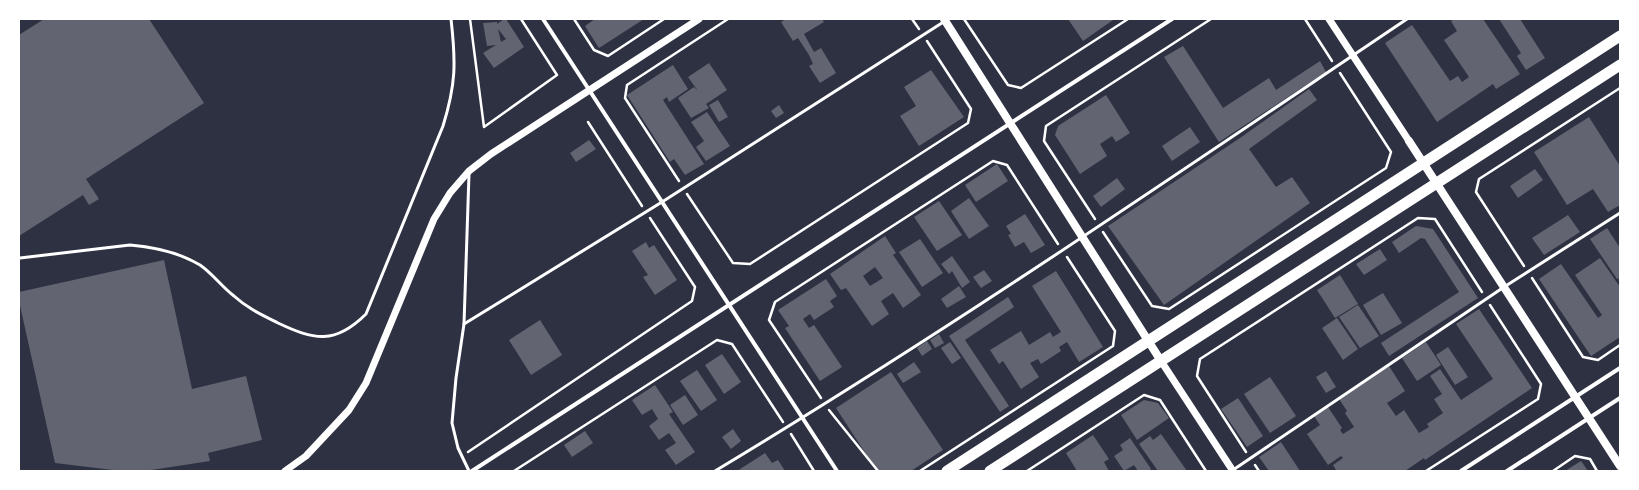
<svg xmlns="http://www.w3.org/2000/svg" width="1639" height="490" viewBox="0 0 1639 490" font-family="'Open Sans',sans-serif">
	<rect width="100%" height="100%" fill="#2d3142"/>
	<!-- building -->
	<g fill="#626471" fill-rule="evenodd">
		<polygon points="44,19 149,19 204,103 86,179 99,199 89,205 83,195 19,236 19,35"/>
		<path d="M 504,19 L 506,19 L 524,47 L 494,68 L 483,53 L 496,45 L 487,46 L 483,23 L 497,22 L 497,24 ZM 498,29 L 506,39 L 501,42 Z"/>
		<polygon points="595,19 644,19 599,48 585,26"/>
		<polygon points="786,19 822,19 824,22 804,34 814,52 821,48 836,73 820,83 809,66 813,64 809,55 798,38 793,41 781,22"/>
		<polygon points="1068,19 1112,19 1113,20 1083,41"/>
		<polygon points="1454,19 1483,19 1520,74 1496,89 1493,84 1437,122 1385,43 1412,25 1450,81 1458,76 1462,82 1469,77 1444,40 1457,31 1451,21"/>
		<polygon points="1499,19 1520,19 1545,58 1526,70 1517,56 1521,53"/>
		<polygon points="1183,46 1223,108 1269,78 1276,90 1320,61 1326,72 1219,142 1164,57"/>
		<polygon points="709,63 727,90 706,104 709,108 691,118 678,98 694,87 698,91 688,77"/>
		<polygon points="673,65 688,89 669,102 667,97 663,100 704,164 685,175 674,159 670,162 627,95"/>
		<polygon points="931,70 964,117 919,146 900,116 916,106 904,87"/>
		<polygon points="1309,89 1317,100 1249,149 1276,187 1292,177 1310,203 1164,305 1108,226 1240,138"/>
		<polygon points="1106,95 1130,133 1116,142 1112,136 1100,144 1107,156 1080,174 1055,135 1058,126"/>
		<polygon points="718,100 728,117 719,122 709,105"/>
		<polygon points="779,105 784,113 776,118 771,111"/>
		<polygon points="707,112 730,146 706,161 696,147 704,141 691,122"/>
		<polygon points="1589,117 1620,166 1620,205 1608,212 1593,189 1567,205 1534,152"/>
		<polygon points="1190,127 1200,142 1172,161 1162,146"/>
		<polygon points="589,140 596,149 576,162 570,153"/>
		<polygon points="997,164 1008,181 976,202 965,185"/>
		<polygon points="1535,169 1543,180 1518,198 1510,186"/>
		<polygon points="1117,178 1125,189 1101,207 1093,196"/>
		<polygon points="969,198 989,226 969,239 951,211"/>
		<polygon points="939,201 962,235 937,251 914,217"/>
		<polygon points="1025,214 1045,245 1031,253 1024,242 1015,247 1008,235 1011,234 1006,226"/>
		<polygon points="1568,215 1580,232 1544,255 1532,238"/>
		<polygon points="1416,226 1433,229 1478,298 1389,356 1381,343 1459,292 1425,239 1421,238 1399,253 1392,242"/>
		<polygon points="1607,228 1620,248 1620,278 1617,279 1590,239"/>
		<path d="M 885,236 L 896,253 L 893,255 L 921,295 L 903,308 L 893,293 L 881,301 L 889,314 L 872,326 L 846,288 L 841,290 L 830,274 ZM 875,267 L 883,278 L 870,286 L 863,276 Z"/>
		<polygon points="920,239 943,273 922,287 899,252"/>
		<polygon points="646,242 649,248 654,245 677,280 655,295 643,277 648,275 632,251"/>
		<polygon points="1380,249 1387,260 1364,275 1356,264"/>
		<polygon points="952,256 970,282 962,288 952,271 949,274 941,264"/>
		<polygon points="1600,258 1620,287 1620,337 1591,356 1539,279 1561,264 1598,318 1602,315 1575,275"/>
		<polygon points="164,260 192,389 246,376 262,440 208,453 210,461 145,471 121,471 55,463 19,301 19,292"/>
		<polygon points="984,270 992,281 981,288 973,277"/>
		<polygon points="1056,271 1103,347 1079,362 1067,342 1059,347 1061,351 1041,364 1038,359 1030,363 1039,377 1021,389 1003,361 999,364 990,350 1021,331 1029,345 1050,332 1053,337 1061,332 1032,286"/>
		<polygon points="1340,275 1358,304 1335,318 1317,290"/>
		<polygon points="826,279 837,296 830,301 834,307 814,320 810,314 803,319 809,328 814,325 842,367 820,381 785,328 789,326 778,310"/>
		<polygon points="959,286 966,297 947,308 941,299"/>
		<polygon points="1383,293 1402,323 1381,335 1363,305"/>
		<polygon points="1008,297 1014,307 965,340 1009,406 1000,412 949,336"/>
		<polygon points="1358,305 1379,336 1360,348 1339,317"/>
		<polygon points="1479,309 1532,388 1425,460 1424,458 1405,471 1334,471 1336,470 1333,465 1343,458 1341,456 1328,465 1307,434 1320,425 1314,416 1328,407 1342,428 1340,430 1343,434 1354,427 1345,413 1347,411 1339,399 1389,366 1405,391 1387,403 1396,416 1404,410 1419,433 1429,427 1427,424 1443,413 1434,399 1442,394 1430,376 1440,369 1461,400 1493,379 1456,324"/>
		<polygon points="1337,318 1358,349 1343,360 1322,328"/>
		<polygon points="540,320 562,355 531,375 509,340"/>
		<polygon points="939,334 944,343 935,348 930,340"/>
		<polygon points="927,341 932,349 922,356 917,348"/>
		<polygon points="950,342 961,358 952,364 941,348"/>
		<polygon points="1426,342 1441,365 1417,381 1402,358"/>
		<polygon points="1448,347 1468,377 1455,385 1436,355"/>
		<polygon points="722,354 741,382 724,394 705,365"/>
		<polygon points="914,362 921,372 903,383 897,374"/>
		<polygon points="697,370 717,400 701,411 680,381"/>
		<polygon points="1326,371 1336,387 1326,393 1316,377"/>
		<polygon points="891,372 943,450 911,471 877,471 836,408"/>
		<polygon points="1270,377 1296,416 1270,433 1244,394"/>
		<polygon points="655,385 673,412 669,414 695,452 676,465 665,450 676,443 669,433 659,440 649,426 658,419 652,409 642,415 632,400"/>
		<polygon points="685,395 698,415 683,425 670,405"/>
		<polygon points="1238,398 1263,436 1247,447 1221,409"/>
		<polygon points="1144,400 1158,403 1169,418 1137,440 1121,415"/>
		<polygon points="733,429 741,441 731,449 722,437"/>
		<polygon points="585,431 593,443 572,457 564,445"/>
		<polygon points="1161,434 1187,471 1158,471 1139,444 1150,436 1153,440"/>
		<polygon points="1093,435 1109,459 1104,462 1109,471 1077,471 1066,453"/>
		<polygon points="1130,438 1151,469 1148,471 1138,471 1134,465 1124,471 1114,456 1123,450 1120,445"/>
		<polygon points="1281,442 1300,471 1269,471 1259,457"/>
		<polygon points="765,453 772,463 778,460 785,471 737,471"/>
		<polygon points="1581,461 1588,471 1565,471"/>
	</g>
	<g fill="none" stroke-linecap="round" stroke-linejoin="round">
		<!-- path -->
		<g stroke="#fff" stroke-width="2.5">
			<polyline points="470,19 484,127 557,75 521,19"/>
			<polyline points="574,19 594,50 608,56 664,19"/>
			<polyline points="912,19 919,29"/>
			<polyline points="964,19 1008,85 1021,88 1128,19"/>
			<polyline points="1305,19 1332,61"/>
			<polyline points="588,122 642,206"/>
			<polyline points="679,181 625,98 627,85 728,19"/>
			<polyline points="687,194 733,263 750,264 968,123 971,109 927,41"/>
			<polyline points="1095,219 1044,141 1046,126 1211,19"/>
			<polyline points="1103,232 1152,306 1169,309 1386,168 1391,152 1340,73"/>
			<polyline points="1524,266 1476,192 1479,179 1620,88"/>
			<polyline points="1532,278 1583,357 1598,360 1620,345"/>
			<polyline points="821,398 769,320 775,302 993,161 1007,165 1058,244"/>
			<polyline points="829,410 878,471"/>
			<polyline points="791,434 814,471"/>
			<polyline points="468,452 692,301 695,287 650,218"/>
			<polyline points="1246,452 1197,376 1200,359 1418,218 1435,219 1482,292"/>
			<polyline points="1255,465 1259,471"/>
			<polyline points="514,471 717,340 732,344 783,422"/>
			<polyline points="920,471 1113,346 1115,331 1067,257"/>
			<polyline points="1027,471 1144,395 1160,400 1206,471"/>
			<polyline points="1426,471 1538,399 1541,384 1490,305"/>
			<polyline points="1553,471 1575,456 1590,459 1597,471"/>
		</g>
		<!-- service -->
		<g stroke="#fff" stroke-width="3">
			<polyline points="469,174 464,324 456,378 452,423 458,448 469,471"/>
			<path d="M 20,258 L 130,245 C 153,247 180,253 200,265 C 212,273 222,287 234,296 C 247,308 262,315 278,323 C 314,340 335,345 366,314 L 443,126 C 456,84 456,63 451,19"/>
			<polyline points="464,324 662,202 945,21"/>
			<polyline points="1233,470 1504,287 1620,213"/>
			<path d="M 715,471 C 951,329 1178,173 1407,19"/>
		</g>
		<!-- minor -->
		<g stroke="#fff" stroke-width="4">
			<polyline points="543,19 837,471"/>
			<polyline points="472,471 1172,19"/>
			<polyline points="1461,471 1620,368"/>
			<polyline points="1507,471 1620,398"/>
		</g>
		<!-- tertiary -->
		<g stroke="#fff" stroke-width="7">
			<polyline points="1329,19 1409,141"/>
			<polyline points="1161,361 1233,471"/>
			<polyline points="285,471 306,456 349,410 366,383 434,219 450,193 469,171 491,154 699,19"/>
		</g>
		<!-- secondary -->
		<g stroke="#fff" stroke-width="8">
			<polyline points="944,19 1161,361"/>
			<polyline points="1409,141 1620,466"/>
		</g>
		<!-- trunk -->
		<g stroke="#fff" stroke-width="11">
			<polyline points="947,471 1620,36"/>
			<polyline points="990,471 1620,65"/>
		</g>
	</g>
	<!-- border -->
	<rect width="1639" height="490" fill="none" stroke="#ffffff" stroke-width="40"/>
</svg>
